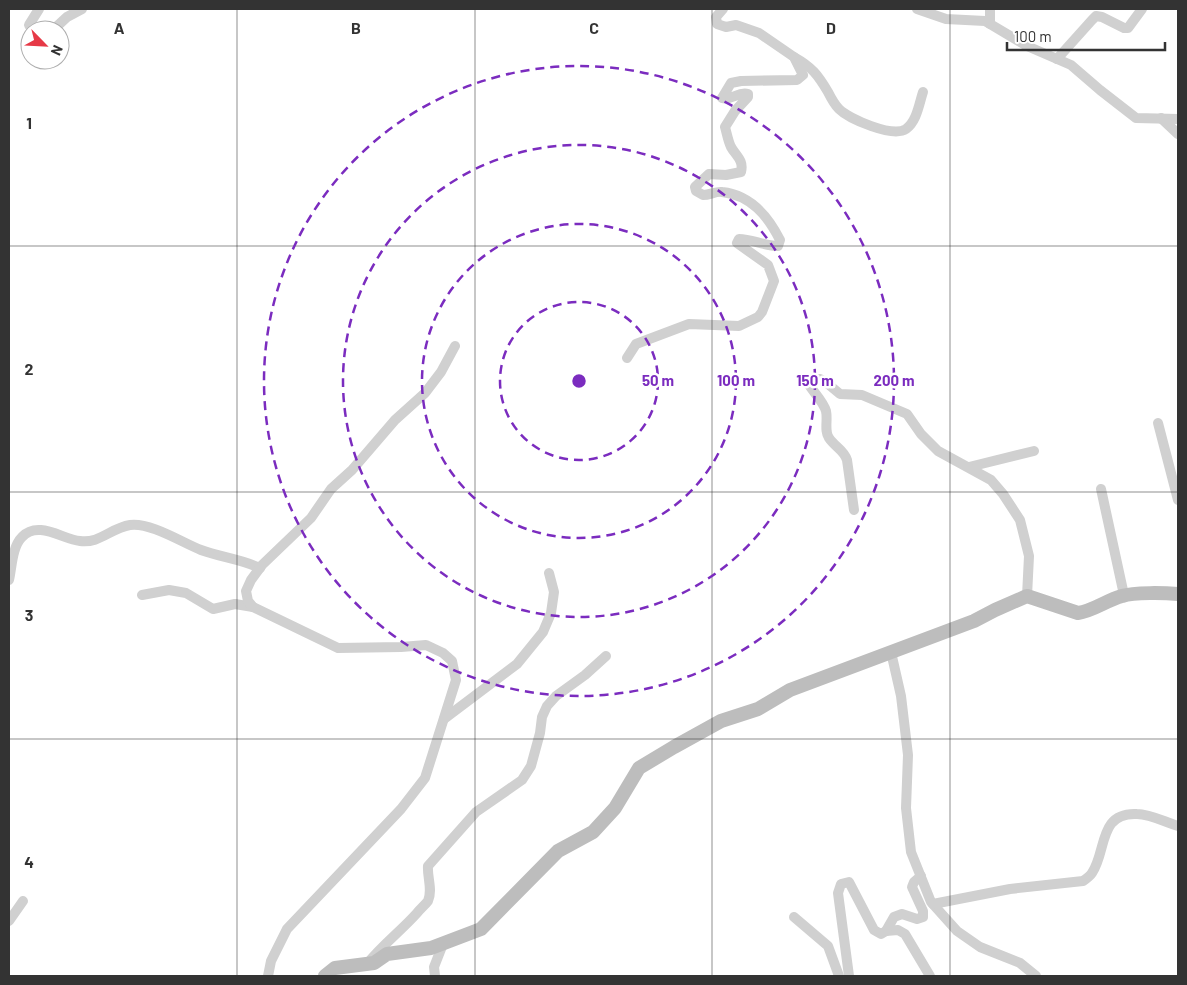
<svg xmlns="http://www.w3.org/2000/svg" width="1187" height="985" viewBox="0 0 1187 985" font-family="Barlow,sans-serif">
	<rect width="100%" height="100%" fill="#fff"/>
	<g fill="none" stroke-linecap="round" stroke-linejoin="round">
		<!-- street -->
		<g stroke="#d0d0d0" stroke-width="10">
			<polyline points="917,9 946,19 985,21 1027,46 1071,65 1100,90 1136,118 1178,119"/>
			<polyline points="990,24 990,9"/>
			<polyline points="32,30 29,25 39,9"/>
			<polyline points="53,30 67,17 82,9"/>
			<path d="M 794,57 C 812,67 818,75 828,92 C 831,98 834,104 839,109 C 849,119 893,138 906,129 C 917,121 919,104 923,92"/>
			<polyline points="1057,59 1092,20 1096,16 1102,17 1124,28 1128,28 1142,9"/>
			<polyline points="1161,118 1178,134"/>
			<path d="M 627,358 L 636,344 L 689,324 L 739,326 L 758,317 L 762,312 L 774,281 L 768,265 L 737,243 L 739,239 C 752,239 764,246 778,246 L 780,240 C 768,216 751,195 722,192 C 716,191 710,195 703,195 L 696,191 L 695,187 L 709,174 L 726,175 L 741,172 C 744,160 736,156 731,147 C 728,141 727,134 725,127 L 735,111 L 748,97 L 748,94 C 738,91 732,101 722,98 L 731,83 L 741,81 L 797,80 L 803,75 L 794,57 L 759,33 L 736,25 L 726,27 L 717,24 L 716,17 L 723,9"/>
			<polyline points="1158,423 1178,500"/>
			<polyline points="969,467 1034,451"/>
			<polyline points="1101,489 1124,595"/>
			<path d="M 854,510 L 847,460 C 844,450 835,447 829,438 C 824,431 828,420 826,411 C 823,401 813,392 808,383 L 812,379 L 820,379 L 828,384 L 840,394 L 862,395 L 907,414 L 921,434 L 938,451 L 991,480 L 1003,494 L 1020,520 L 1029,556 L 1027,596"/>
			<path d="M 9,580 C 12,567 12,547 22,537 C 38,520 62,539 80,541 C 99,544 111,528 130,525 C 150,522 183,543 201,550 C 220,557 241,559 260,568"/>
			<polyline points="142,595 169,590 186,593 213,609 235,604 253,607"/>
			<polyline points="891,652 901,696 908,755 906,808 911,852 931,902 957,931 980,947 1020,963 1036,976"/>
			<polyline points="444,719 517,664 543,632 551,613 554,592 549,573"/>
			<path d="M 933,904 L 1010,889 L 1083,881 C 1086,879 1090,876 1092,873 C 1107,851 1098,812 1137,814 C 1150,814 1165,822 1178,826"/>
			<polyline points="794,917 828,946 839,976"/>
			<polyline points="9,921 23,901"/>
			<polyline points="886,931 898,930 905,934 930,976"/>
			<path d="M 367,964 C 382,945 401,931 417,913 C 420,909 425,905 428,901 C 433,890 427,877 428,866 L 476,812 L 522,780 L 531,766 L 540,733 L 542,717 L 547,706 L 556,696 L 585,675 L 606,656"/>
			<polyline points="268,976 271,961 287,929 401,809 425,778 456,680 452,661 443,653 426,645 401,647 338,648 253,607 248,601 246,591 251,580 262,565 311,518 331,489 352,470 395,420 425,393 441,372 455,346"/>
			<polyline points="435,976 434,967 443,944"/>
			<polyline points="849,976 838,893 841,884 849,882 874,930 881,934 886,931 894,917 902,914 917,919 923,917 923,911 912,887 914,882 921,876"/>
		</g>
		<!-- secondary -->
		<path stroke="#bdbdbd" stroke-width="14" d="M 325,976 L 335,968 L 374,963 L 387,954 L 431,948 L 481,929 L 558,851 L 593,832 L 615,808 L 639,768 L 674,747 L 721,721 L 758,709 L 790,690 L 974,621 L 995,610 L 1027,596 L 1078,613 C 1093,611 1107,600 1122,596 C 1134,592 1166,593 1178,594"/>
	</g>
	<!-- grid -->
	<path fill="none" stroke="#333" stroke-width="1" stroke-opacity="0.55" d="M 237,9 L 237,976M 475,9 L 475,976M 712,9 L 712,976M 950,9 L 950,976M 9,246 L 1178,246M 9,492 L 1178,492M 9,739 L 1178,739"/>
	<!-- distance rings -->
	<g fill="none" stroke="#7b2cbf" stroke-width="2.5" stroke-dasharray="9 6">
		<circle cx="579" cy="381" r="79"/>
		<circle cx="579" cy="381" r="157"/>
		<circle cx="579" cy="381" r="236"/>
		<circle cx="579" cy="381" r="315"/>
	</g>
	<g font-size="16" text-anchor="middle" font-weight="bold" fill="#333" stroke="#fff" stroke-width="5" stroke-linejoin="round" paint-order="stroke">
		<text x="119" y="34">A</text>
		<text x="356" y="34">B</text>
		<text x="594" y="34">C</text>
		<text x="831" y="34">D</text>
		<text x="29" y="129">1</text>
		<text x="29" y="375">2</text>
		<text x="29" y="621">3</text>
		<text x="29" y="868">4</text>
	</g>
	<circle cx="579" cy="381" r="8" fill="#7b2cbf" stroke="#fff" stroke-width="2.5"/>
	<g font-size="15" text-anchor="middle" font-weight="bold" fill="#7b2cbf" stroke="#fff" stroke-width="5" stroke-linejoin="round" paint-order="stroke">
		<text x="658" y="386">50 m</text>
		<text x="736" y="386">100 m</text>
		<text x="815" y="386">150 m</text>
		<text x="894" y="386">200 m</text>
	</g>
	<!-- border -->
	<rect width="1187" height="985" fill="none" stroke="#333333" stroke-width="20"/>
	<!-- north arrow -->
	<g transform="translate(45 45) rotate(114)"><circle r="24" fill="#ffffff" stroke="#adadad"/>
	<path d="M0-4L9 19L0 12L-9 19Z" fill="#e63946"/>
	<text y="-8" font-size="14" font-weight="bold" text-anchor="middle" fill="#333333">N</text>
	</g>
	<!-- scale -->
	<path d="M1007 42v8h158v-8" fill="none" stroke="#333333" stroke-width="2.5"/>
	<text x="1014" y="42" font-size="15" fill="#333333" stroke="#ffffff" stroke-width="4" paint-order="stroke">100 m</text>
</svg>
